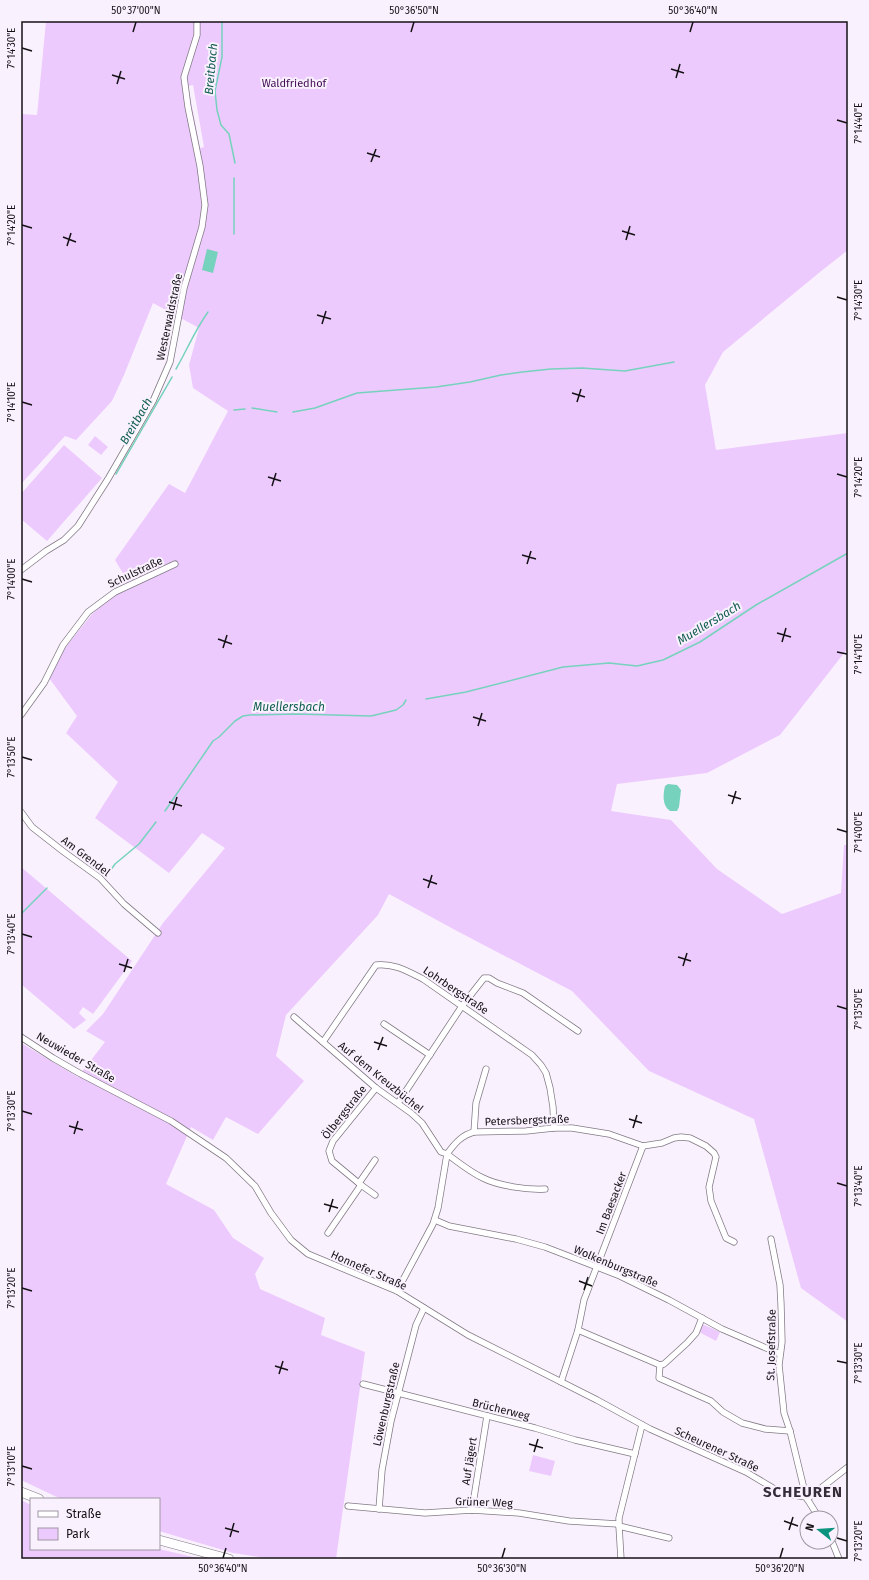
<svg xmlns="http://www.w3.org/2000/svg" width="869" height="1580" viewBox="0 0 869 1580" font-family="'Fira Sans',sans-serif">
	<rect width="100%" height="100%" fill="#faf1fe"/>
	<!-- green -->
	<g fill="#edcafd" fill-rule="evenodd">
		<path d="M 46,21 L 848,21 L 848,250 L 820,272 L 723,352 L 705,385 L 716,450 L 848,433 L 848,648 L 780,735 L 707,773 L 617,784 L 611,811 L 671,820 L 717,869 L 782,914 L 841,893 L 844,845 L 848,845 L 848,1322 L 801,1288 L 754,1119 L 649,1071 L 572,991 L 457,931 L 389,894 L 378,915 L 286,1015 L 276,1056 L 304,1081 L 258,1134 L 226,1117 L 213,1140 L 191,1127 L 166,1184 L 214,1210 L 233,1238 L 264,1258 L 255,1274 L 260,1289 L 325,1318 L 321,1335 L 365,1352 L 336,1559 L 273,1559 L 233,1553 L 159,1531 L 159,1499 L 61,1499 L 21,1480 L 21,1114 L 22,1114 L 21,1043 L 78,1077 L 105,1042 L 86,1031 L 103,1014 L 163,923 L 225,848 L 202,833 L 169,873 L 95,818 L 118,782 L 66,733 L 77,716 L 49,678 L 65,648 L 92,614 L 121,589 L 124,575 L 115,560 L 169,484 L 185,493 L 228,411 L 193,388 L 189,365 L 199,328 L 153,303 L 124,375 L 112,401 L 76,440 L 65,436 L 21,484 L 21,114 L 37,115 ZM 193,85 L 204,147 L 200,148 L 188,86 Z"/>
		<polygon points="95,436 108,447 101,455 88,445"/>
		<polygon points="64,445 102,478 47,541 21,519 21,494"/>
		<polygon points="21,867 132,961 93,1014 83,1007 79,1013 86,1020 74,1029 21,984"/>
		<polygon points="702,1324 720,1332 716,1341 699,1332"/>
		<polygon points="533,1455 555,1461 551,1476 529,1471"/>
		<polygon points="21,1500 31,1505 31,1549 159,1549 202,1559 21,1559"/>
	</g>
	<!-- water -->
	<g fill="#76d2bd">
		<polygon points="207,249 218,252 213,273 202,270"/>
		<path d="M 668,784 L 677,785 L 681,790 L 679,807 L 677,811 L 670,811 C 662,806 663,794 665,786 Z"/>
	</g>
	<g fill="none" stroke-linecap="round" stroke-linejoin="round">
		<!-- stream -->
		<g stroke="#76d2bd" stroke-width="1.5">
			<polyline points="222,21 222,57 215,91 217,110 221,125 229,134 235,163"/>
			<polyline points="234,178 234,234"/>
			<path d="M 176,369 C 187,350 195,330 208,312"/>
			<polyline points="252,408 277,412"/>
			<polyline points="234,410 245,409"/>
			<polyline points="293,412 315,408 357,393 436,387 470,382 501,375 522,372 551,369 582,368 625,371 674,362"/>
			<polyline points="116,474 172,377"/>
			<polyline points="426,699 466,692 563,667 609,663 637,666 663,660 700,642 756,605 848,553"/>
			<polyline points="165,811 213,741 219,737 235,721 243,716 250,715 296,714 371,716 396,710 403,705 406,700"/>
			<polyline points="106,877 115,864 139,844 156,822"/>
			<polyline points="21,914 47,888"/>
		</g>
		<!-- street casing -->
		<g stroke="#827a85" stroke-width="7">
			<g id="street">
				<polyline points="21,570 46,551 64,540 78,526 108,479 153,401 170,362 184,288 202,227 205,205 200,166 188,107 184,77 197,35 197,21"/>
				<polyline points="21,715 44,683 63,645 88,612 115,592 175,564"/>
				<polyline points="21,812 32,827 64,852 100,878 124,904 158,933"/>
				<polyline points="294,1017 376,1088 411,1113 422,1123 441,1152 447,1154 438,1208 433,1224 397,1291"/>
				<polyline points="384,1024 430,1055"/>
				<polyline points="21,1037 53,1058 79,1073 171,1121 226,1158 255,1186 271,1213 291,1240 308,1254 397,1291 468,1335 597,1400 650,1429 746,1472 778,1491 787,1494 806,1497"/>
				<path d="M 323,1042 L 376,965 C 394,963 407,971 423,979 L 532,1055 L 541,1065 L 546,1073 L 550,1088 L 553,1107 L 554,1128"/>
				<polyline points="398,1103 462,1006 484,978 489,978 497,983 523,993 578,1031"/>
				<polyline points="474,1132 476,1103 486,1069"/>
				<polyline points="359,1183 375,1160"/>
				<path d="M 545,1189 C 527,1190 499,1186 483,1178 C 470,1172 458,1162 447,1154 C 455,1143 462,1135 474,1132 L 526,1131 L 554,1128 L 572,1128 L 609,1134 L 643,1146 L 662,1143 L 674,1138 L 681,1137 L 690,1138 L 706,1146 L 714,1153 L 716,1157 L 709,1187 L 711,1201 L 726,1238 L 734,1242"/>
				<polyline points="375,1195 361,1185 332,1161 329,1151 333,1141 376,1088"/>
				<polyline points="435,1220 449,1226 516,1239 545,1247 597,1267 620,1276 669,1300 722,1329 780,1354"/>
				<polyline points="328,1233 361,1185"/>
				<polyline points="771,1239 780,1285 781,1304 782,1342 779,1365 784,1413 790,1431 806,1497 819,1518"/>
				<polyline points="578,1330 660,1365 664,1364 687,1343 696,1333 702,1318"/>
				<polyline points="660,1365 659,1378 711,1401 723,1412 742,1423 765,1429 790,1431"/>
				<polyline points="561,1382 578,1330 584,1300 643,1146"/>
				<polyline points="363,1384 535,1428 575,1440 635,1454"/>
				<polyline points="807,1499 848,1467"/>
				<polyline points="348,1506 425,1513 472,1510 519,1513 569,1521 618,1524"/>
				<polyline points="379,1509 382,1470 391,1421 416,1325 424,1308"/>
				<polyline points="472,1510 487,1416"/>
				<polyline points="619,1526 669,1538"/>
				<polyline points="831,1539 839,1559"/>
				<polyline points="621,1559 619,1526 619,1518 642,1425"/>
			</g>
		</g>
		<!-- primary casing -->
		<g stroke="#827a85" stroke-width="10">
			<g id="primary">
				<polyline points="21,1492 39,1499"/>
				<polyline points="159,1540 229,1559"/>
			</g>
		</g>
		<!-- street -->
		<use href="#street" stroke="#fff" stroke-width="5.5"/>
		<!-- primary -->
		<use href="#primary" stroke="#fff" stroke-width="9"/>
	</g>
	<!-- ticks -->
	<path fill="none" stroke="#151216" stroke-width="1.5" d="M 133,32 L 136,22M 411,32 L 414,22M 690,32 L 693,22M 22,48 L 32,51M 671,69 L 684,73M 112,75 L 125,79M 676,78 L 680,64M 117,84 L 121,71M 837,120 L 847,123M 367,153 L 380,157M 371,162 L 376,149M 22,225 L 32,228M 622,231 L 635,235M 63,237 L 76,242M 626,240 L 630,226M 67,246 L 71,233M 837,297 L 847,300M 317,315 L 331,319M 322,324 L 326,311M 572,393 L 585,397M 22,402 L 32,405M 577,402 L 581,389M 837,474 L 847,477M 268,477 L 281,481M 272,486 L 276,473M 522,555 L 536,559M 527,564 L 531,551M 22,579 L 32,582M 777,633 L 791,637M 218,639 L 232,644M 782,642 L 786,628M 223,648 L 227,635M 837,652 L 847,654M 473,717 L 486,721M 478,726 L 482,713M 22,757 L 32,760M 728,795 L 741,799M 169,802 L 182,806M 732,804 L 736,791M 173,810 L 177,797M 837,829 L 847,832M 423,879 L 437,884M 428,888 L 432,875M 22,934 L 32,937M 678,957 L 691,961M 119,964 L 132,968M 683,966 L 687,953M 124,972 L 128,959M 837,1006 L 847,1009M 374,1042 L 387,1046M 378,1050 L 383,1037M 22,1111 L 32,1114M 629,1119 L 642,1123M 69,1126 L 83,1130M 633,1128 L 637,1115M 74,1134 L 78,1121M 837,1183 L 847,1186M 324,1204 L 338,1208M 329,1212 L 333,1199M 579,1281 L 592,1286M 22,1288 L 32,1291M 584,1290 L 588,1277M 837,1361 L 847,1363M 275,1366 L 288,1370M 279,1374 L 283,1361M 529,1444 L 543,1448M 534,1452 L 538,1439M 22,1466 L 32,1469M 784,1521 L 798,1526M 225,1528 L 239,1532M 789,1530 L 793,1517M 230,1537 L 234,1523M 837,1538 L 847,1541M 223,1558 L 226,1548M 502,1558 L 505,1548M 780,1558 L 783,1548"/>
	<g text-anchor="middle" stroke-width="4" stroke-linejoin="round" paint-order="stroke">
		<!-- park labels -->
		<g font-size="11" fill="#410b53" stroke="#faf1fe">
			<text x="294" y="87">Waldfriedhof</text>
		</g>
		<!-- street labels -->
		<g font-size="11" fill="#151216" stroke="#faf1fe">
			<text transform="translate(169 317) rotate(-78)" y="4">Westerwaldstraße</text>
			<text transform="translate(135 572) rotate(-25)" y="4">Schulstraße</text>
			<text transform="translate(86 856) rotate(37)" y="4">Am Grendel</text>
			<text transform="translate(456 990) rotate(34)" y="4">Lohrbergstraße</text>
			<text transform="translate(76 1057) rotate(30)" y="4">Neuwieder Straße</text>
			<text transform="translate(381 1077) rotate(39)" y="4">Auf dem Kreuzbüchel</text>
			<text transform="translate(344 1112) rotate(-52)" y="4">Ölbergstraße</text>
			<text transform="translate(527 1120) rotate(-2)" y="4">Petersbergstraße</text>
			<text transform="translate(611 1203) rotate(-69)" y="4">Im Baesacker</text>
			<text transform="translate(616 1266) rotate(23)" y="4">Wolkenburgstraße</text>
			<text transform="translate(369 1270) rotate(24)" y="4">Honnefer Straße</text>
			<text transform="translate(771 1345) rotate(-89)" y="4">St. Josefstraße</text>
			<text transform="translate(386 1404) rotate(-77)" y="4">Löwenburgstraße</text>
			<text transform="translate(501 1409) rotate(14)" y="4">Brücherweg</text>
			<text transform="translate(717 1449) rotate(25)" y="4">Scheurener Straße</text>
			<text transform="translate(469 1461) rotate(-81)" y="4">Auf Jägert</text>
			<text transform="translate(484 1502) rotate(2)" y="4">Grüner Weg</text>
		</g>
		<!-- water labels -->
		<g font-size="12" font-style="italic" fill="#146052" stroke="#faf1fe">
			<text transform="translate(211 69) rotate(-85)" y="4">Breitbach</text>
			<text transform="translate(136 421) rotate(-60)" y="4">Breitbach</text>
			<text transform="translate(709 623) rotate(-31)" y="4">Muellersbach</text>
			<text x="289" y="711">Muellersbach</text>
		</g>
		<!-- district labels -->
		<g font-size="15" font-weight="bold" letter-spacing="1" fill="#352e38" stroke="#faf1fe">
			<text x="803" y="1497">SCHEUREN</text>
		</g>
	</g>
	<!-- border -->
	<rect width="869" height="1580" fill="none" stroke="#faf1fe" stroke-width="44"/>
	<!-- legend -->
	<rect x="30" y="1498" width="130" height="52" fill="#faf1fe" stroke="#9e98a1"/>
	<rect x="38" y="1511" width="20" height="6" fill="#ffffff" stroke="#9e98a1"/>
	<text x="66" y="1518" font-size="12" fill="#151216">Straße</text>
	<rect x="38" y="1528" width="20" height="12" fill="#edcafd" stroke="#9e98a1"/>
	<text x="66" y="1538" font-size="12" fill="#151216">Park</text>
	<!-- north arrow -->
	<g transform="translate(819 1530) rotate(287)"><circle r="19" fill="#faf1fe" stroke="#9e98a1"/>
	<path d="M0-3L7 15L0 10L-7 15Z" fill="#0a937e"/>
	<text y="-6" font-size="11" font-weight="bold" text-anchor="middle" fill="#151216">N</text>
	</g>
	<rect x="22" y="22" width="825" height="1536" fill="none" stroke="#151216" stroke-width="1.5"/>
	<g font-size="10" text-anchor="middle" fill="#151216">
		<text x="136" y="14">50°37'00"N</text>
		<text x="414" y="14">50°36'50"N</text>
		<text x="693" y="14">50°36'40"N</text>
		<text transform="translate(11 48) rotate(-90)" y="4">7°14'30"E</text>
		<text transform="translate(858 123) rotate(-90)" y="4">7°14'40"E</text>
		<text transform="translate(11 225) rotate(-90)" y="4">7°14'20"E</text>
		<text transform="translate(858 300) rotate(-90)" y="4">7°14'30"E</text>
		<text transform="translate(11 402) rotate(-90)" y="4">7°14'10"E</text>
		<text transform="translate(858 477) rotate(-90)" y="4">7°14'20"E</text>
		<text transform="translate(11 579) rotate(-90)" y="4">7°14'00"E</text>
		<text transform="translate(858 654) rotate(-90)" y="4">7°14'10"E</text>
		<text transform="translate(11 757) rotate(-90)" y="4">7°13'50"E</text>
		<text transform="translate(858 832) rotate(-90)" y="4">7°14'00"E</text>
		<text transform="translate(11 934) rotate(-90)" y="4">7°13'40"E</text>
		<text transform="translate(858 1009) rotate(-90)" y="4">7°13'50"E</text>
		<text transform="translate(11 1111) rotate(-90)" y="4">7°13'30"E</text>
		<text transform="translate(858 1186) rotate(-90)" y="4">7°13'40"E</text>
		<text transform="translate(11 1288) rotate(-90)" y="4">7°13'20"E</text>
		<text transform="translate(858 1363) rotate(-90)" y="4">7°13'30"E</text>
		<text transform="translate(11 1466) rotate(-90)" y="4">7°13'10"E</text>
		<text transform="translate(858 1541) rotate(-90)" y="4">7°13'20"E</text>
		<text x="223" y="1572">50°36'40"N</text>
		<text x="502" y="1572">50°36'30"N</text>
		<text x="780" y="1572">50°36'20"N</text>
	</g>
</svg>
